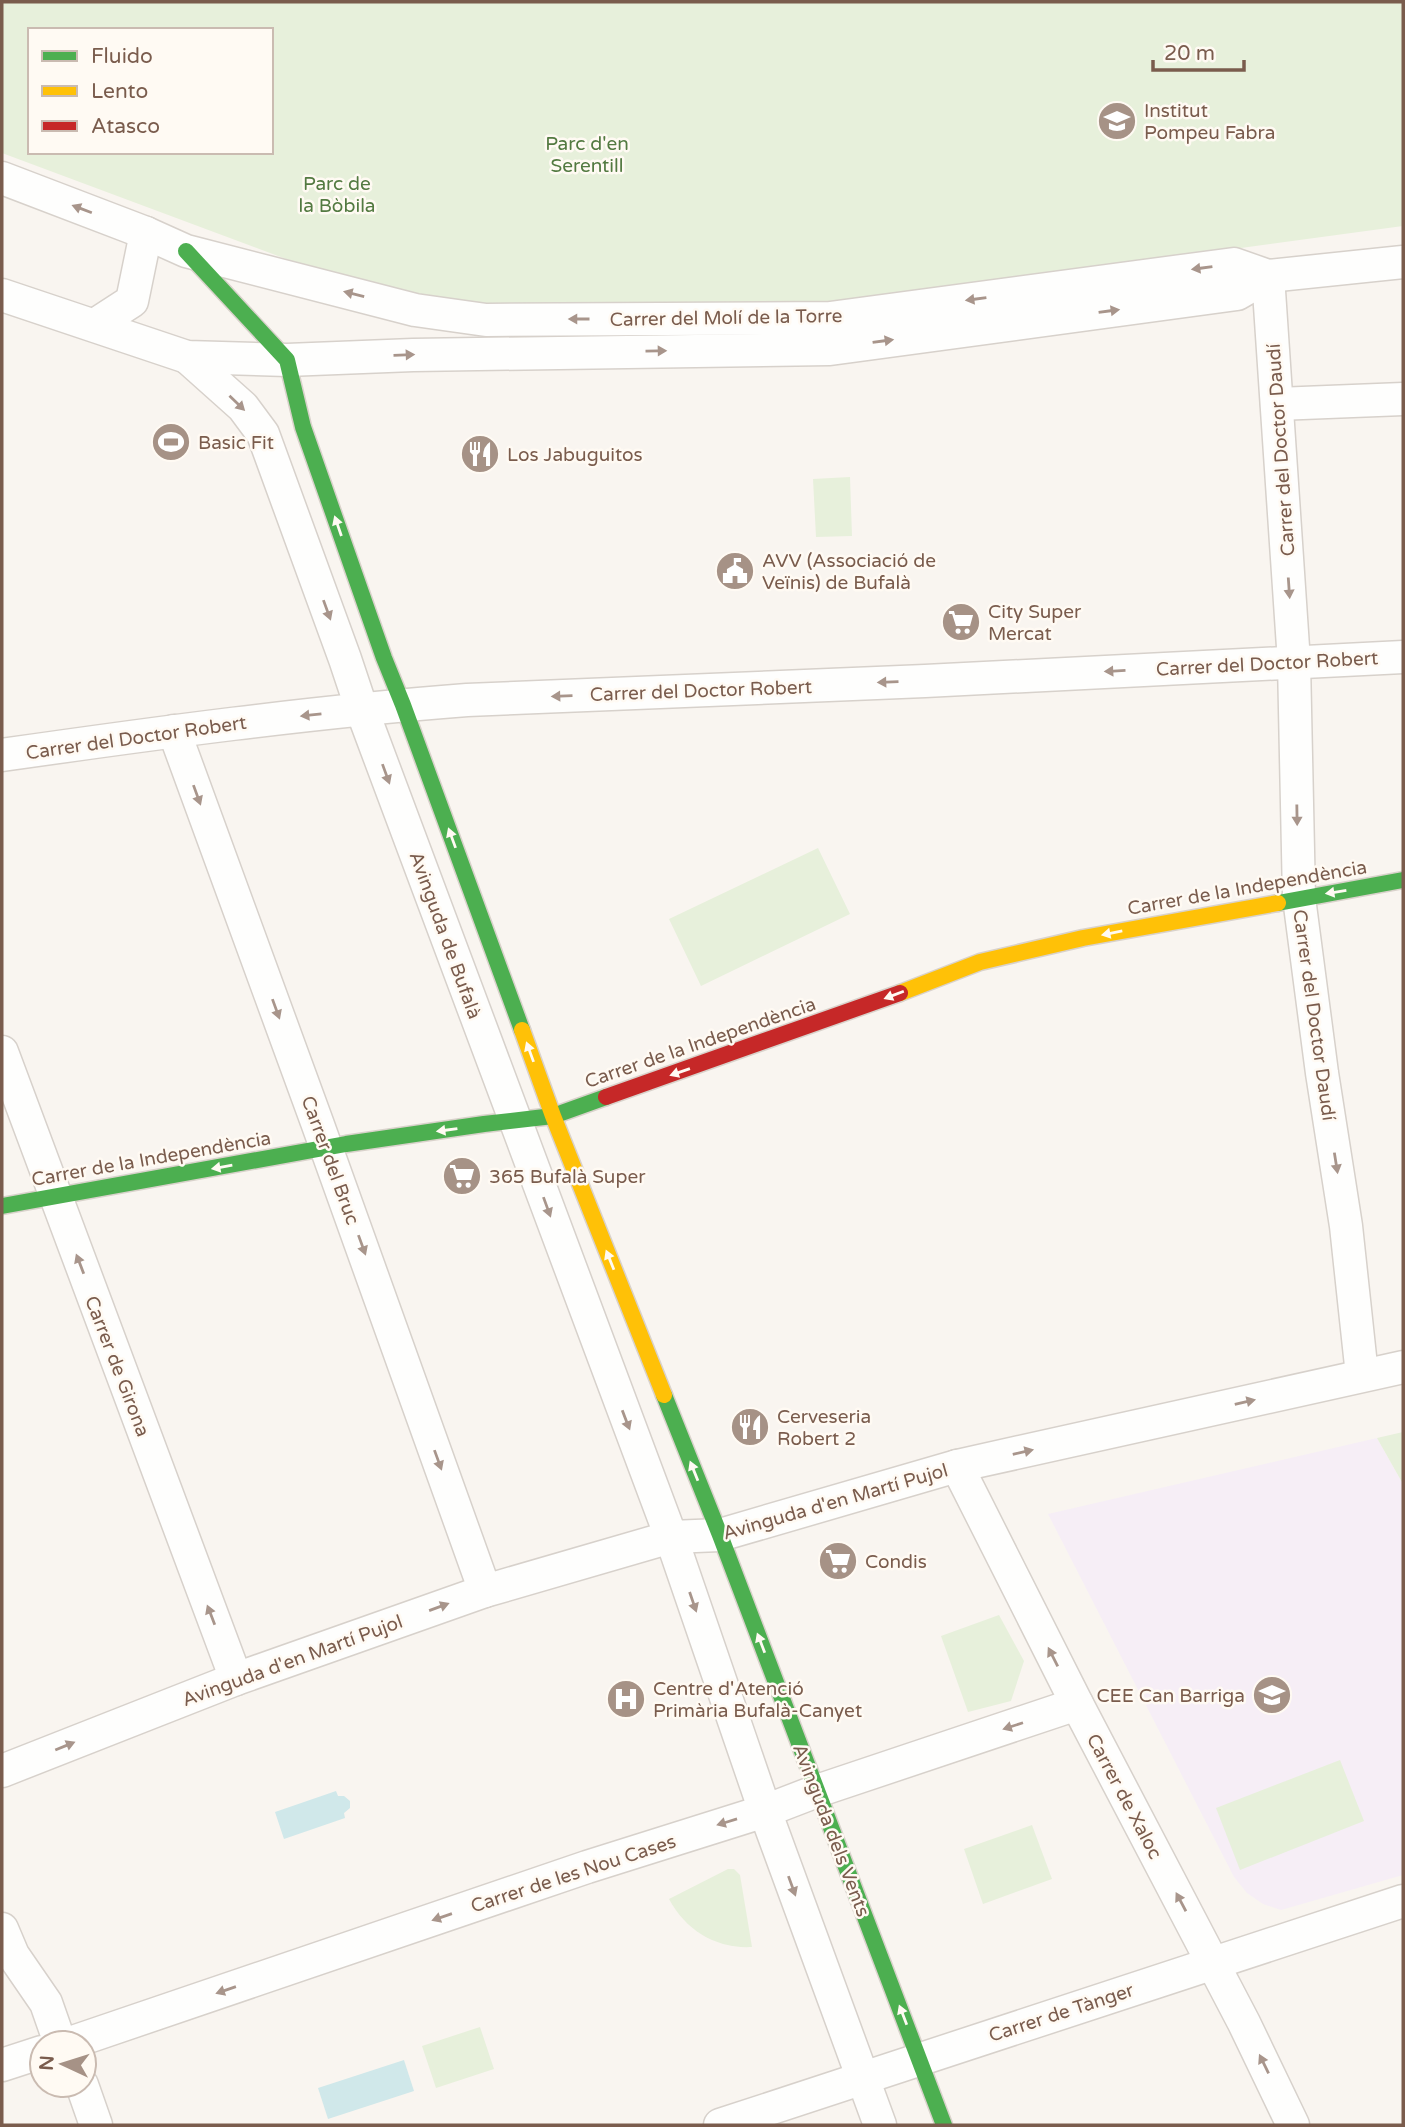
<svg xmlns="http://www.w3.org/2000/svg" width="1405" height="2127" viewBox="0 0 1405 2127" font-family="'Varela Round',sans-serif">
	<rect width="100%" height="100%" fill="#f9f5f0"/>
	<!-- education -->
	<polygon fill="#f6eef6" points="1377,1438 1403,1484 1403,1875 1281,1910 1263,1904 1247,1893 1234,1877 1048,1514"/>
	<!-- green -->
	<g fill="#e7f0db" fill-rule="evenodd">
		<path d="M 2,2 L 1403,2 L 1403,226 L 829,304 L 518,309 L 430,301 L 329,275 L 2,153 ZM 30,30 L 271,30 L 271,152 L 30,152 Z"/>
		<polygon points="850,477 852,536 816,537 813,479"/>
		<polygon points="818,848 850,914 701,986 669,919"/>
		<polygon points="1403,1432 1403,1484 1377,1438"/>
		<polygon points="999,1615 1024,1661 1011,1701 968,1712 941,1636"/>
		<polygon points="1340,1760 1364,1821 1240,1870 1216,1808"/>
		<polygon points="1032,1825 1052,1879 983,1904 964,1849"/>
		<path d="M 728,1869 L 734,1869 L 740,1875 L 752,1947 C 717,1949 686,1931 669,1899 Z"/>
		<polygon points="480,2027 494,2069 436,2088 422,2046"/>
	</g>
	<!-- water -->
	<g fill="#d0e8ea">
		<polygon points="336,1791 338,1796 344,1796 350,1801 350,1808 344,1813 345,1818 284,1839 275,1812"/>
		<polygon points="404,2060 414,2091 328,2119 318,2088"/>
	</g>
	<g fill="none" stroke-linecap="round" stroke-linejoin="round">
		<!-- street casing -->
		<g stroke="#d7d1cb" stroke-width="35">
			<g id="street">
				<polyline points="2,178 146,233 186,251 415,310 486,320 830,318 1234,264 1268,276 1403,262"/>
				<polyline points="1268,276 1294,662 1299,898 1322,1073 1346,1226 1362,1375"/>
				<polyline points="2,295 187,357 287,360 413,355 830,349 1237,294 1268,276"/>
				<polyline points="95,325 132,301 146,233"/>
				<polyline points="187,357 243,407 263,434 345,659 362,710 671,1537 765,1811 880,2125"/>
				<polyline points="1277,404 1403,399"/>
				<polyline points="174,731 318,1125 485,1591"/>
				<path d="M 2,755 C 156,733 311,712 467,700 L 925,681 L 1403,657"/>
				<polyline points="2,1052 236,1679"/>
				<polyline points="957,1466 1077,1704 1244,2023 1293,2125"/>
				<polyline points="2,1771 236,1679 485,1591 671,1537 720,1535 957,1466 1403,1367"/>
				<polyline points="2,1929 13,1955 46,2003 60,2043"/>
				<polyline points="70,2043 587,1867 765,1811 817,1791 1077,1704"/>
				<polyline points="2,2065 42,2052"/>
				<polyline points="82,2085 96,2125"/>
				<polyline points="720,2125 1403,1901"/>
			</g>
		</g>
		<!-- fast casing -->
		<g stroke="#d9d2cb" stroke-width="19">
			<g id="fast">
				<polyline points="186,251 287,360 303,427 384,658 403,705 522,1030"/>
				<polyline points="1278,903 1403,880"/>
				<polyline points="2,1206 346,1144 484,1124 553,1116 606,1097"/>
				<polyline points="664,1395 720,1535 944,2125"/>
			</g>
		</g>
		<!-- slow casing -->
		<g stroke="#d9d2cb" stroke-width="19">
			<g id="slow">
				<polyline points="900,993 980,962 1083,938 1278,903"/>
				<polyline points="522,1030 553,1116 664,1395"/>
			</g>
		</g>
		<!-- jam casing -->
		<g stroke="#d9d2cb" stroke-width="19">
			<polyline id="jam" points="606,1097 900,993"/>
		</g>
		<!-- street -->
		<use href="#street" stroke="#fefefd" stroke-width="32"/>
		<!-- fast -->
		<use href="#fast" stroke="#4caf50" stroke-width="16"/>
		<!-- slow -->
		<use href="#slow" stroke="#ffc107" stroke-width="16"/>
		<!-- jam -->
		<use href="#jam" stroke="#c62828" stroke-width="16"/>
	</g>
	<!-- one-way arrows -->
	<defs><path id="oneway-solid" d="M-6-.8H1V-3.2L6.5 0L1 3.2V.8H-6Z" transform="scale(1.75)"/></defs>
	<g fill="#a8958b">
		<use href="#oneway-solid" transform="translate(82 209) rotate(-159)"/>
		<use href="#oneway-solid" transform="translate(1202 268) rotate(172)"/>
		<use href="#oneway-solid" transform="translate(354 294) rotate(-166)"/>
		<use href="#oneway-solid" transform="translate(976 299) rotate(172)"/>
		<use href="#oneway-solid" transform="translate(1109 311) rotate(-8)"/>
		<use href="#oneway-solid" transform="translate(579 319) rotate(180)"/>
		<use href="#oneway-solid" transform="translate(883 341) rotate(-8)"/>
		<use href="#oneway-solid" transform="translate(656 351) rotate(-1)"/>
		<use href="#oneway-solid" transform="translate(404 355) rotate(-2)"/>
		<use href="#oneway-solid" transform="translate(237 403) rotate(44)"/>
		<use href="#oneway-solid" transform="translate(1289 588) rotate(86)"/>
		<use href="#oneway-solid" transform="translate(327 610) rotate(70)"/>
		<use href="#oneway-solid" transform="translate(1115 671) rotate(177)"/>
		<use href="#oneway-solid" transform="translate(888 682) rotate(178)"/>
		<use href="#oneway-solid" transform="translate(562 696) rotate(178)"/>
		<use href="#oneway-solid" transform="translate(311 715) rotate(174)"/>
		<use href="#oneway-solid" transform="translate(386 774) rotate(70)"/>
		<use href="#oneway-solid" transform="translate(197 795) rotate(70)"/>
		<use href="#oneway-solid" transform="translate(1297 815) rotate(89)"/>
		<use href="#oneway-solid" transform="translate(276 1009) rotate(70)"/>
		<use href="#oneway-solid" transform="translate(1336 1163) rotate(81)"/>
		<use href="#oneway-solid" transform="translate(547 1207) rotate(70)"/>
		<use href="#oneway-solid" transform="translate(362 1245) rotate(70)"/>
		<use href="#oneway-solid" transform="translate(80 1264) rotate(-111)"/>
		<use href="#oneway-solid" transform="translate(1245 1402) rotate(-13)"/>
		<use href="#oneway-solid" transform="translate(626 1420) rotate(69)"/>
		<use href="#oneway-solid" transform="translate(1023 1452) rotate(-13)"/>
		<use href="#oneway-solid" transform="translate(438 1460) rotate(70)"/>
		<use href="#oneway-solid" transform="translate(693 1602) rotate(71)"/>
		<use href="#oneway-solid" transform="translate(439 1607) rotate(-20)"/>
		<use href="#oneway-solid" transform="translate(211 1615) rotate(-111)"/>
		<use href="#oneway-solid" transform="translate(1053 1657) rotate(-117)"/>
		<use href="#oneway-solid" transform="translate(1013 1726) rotate(162)"/>
		<use href="#oneway-solid" transform="translate(65 1746) rotate(-22)"/>
		<use href="#oneway-solid" transform="translate(727 1822) rotate(163)"/>
		<use href="#oneway-solid" transform="translate(792 1886) rotate(70)"/>
		<use href="#oneway-solid" transform="translate(1181 1902) rotate(-118)"/>
		<use href="#oneway-solid" transform="translate(442 1917) rotate(161)"/>
		<use href="#oneway-solid" transform="translate(226 1990) rotate(161)"/>
		<use href="#oneway-solid" transform="translate(1264 2064) rotate(-116)"/>
	</g>
	<g fill="#fffaf3">
		<use href="#oneway-solid" transform="translate(338 526) rotate(-109)"/>
		<use href="#oneway-solid" transform="translate(452 838) rotate(-110)"/>
		<use href="#oneway-solid" transform="translate(1336 892) rotate(171)"/>
		<use href="#oneway-solid" transform="translate(1112 933) rotate(169)"/>
		<use href="#oneway-solid" transform="translate(894 995) rotate(159)"/>
		<use href="#oneway-solid" transform="translate(530 1052) rotate(-110)"/>
		<use href="#oneway-solid" transform="translate(680 1072) rotate(161)"/>
		<use href="#oneway-solid" transform="translate(447 1130) rotate(172)"/>
		<use href="#oneway-solid" transform="translate(222 1167) rotate(170)"/>
		<use href="#oneway-solid" transform="translate(610 1260) rotate(-112)"/>
		<use href="#oneway-solid" transform="translate(694 1471) rotate(-112)"/>
		<use href="#oneway-solid" transform="translate(761 1643) rotate(-111)"/>
		<use href="#oneway-solid" transform="translate(903 2015) rotate(-111)"/>
	</g>
	<!-- icons -->
	<defs>
		<g id="school-disc" transform="scale(2.0125)"><circle r="9.5" fill="#a69286" stroke="#fffaf3"/><path d="M0-5L7-2L0 1L-7-2ZM-4 1L0 2.5L4 1V4Q0 6-4 4Z" fill="#fff"/></g>
		<g id="stadium-disc" transform="scale(2.0125)"><circle r="9.5" fill="#a69286" stroke="#fffaf3"/><path d="M0-5a6.5 5 0 1 0 0 10a6.5 5 0 1 0 0-10ZM-3.5-1.8h7v3.6h-7Z" fill="#fff"/></g>
		<g id="restaurant-disc" transform="scale(2.0125)"><circle r="9.5" fill="#a69286" stroke="#fffaf3"/><path d="M-5-6h1v4h1v-4h1v4h1v-4h1v5L-1.5 .5V6h-2V.5L-5-1ZM5-6V6H3V1.5H1.5Q1.5-4 5-6Z" fill="#fff"/></g>
		<g id="civic-disc" transform="scale(2.0125)"><circle r="9.5" fill="#a69286" stroke="#fffaf3"/><path d="M-.6-6.5H3V-4.5H.6V-3L4-1V1h2V6H-6V1h2V-1L-.6-3ZM-1.2 2.5V6h2.4V2.5Z" fill="#fff"/></g>
		<g id="supermarket-disc" transform="scale(2.0125)"><circle r="9.5" fill="#a69286" stroke="#fffaf3"/><path d="M-6-5.5h2.5l.6 2H6L4.5 2H-2.5L-4.4-4H-6ZM-1.5 3.2a1.3 1.3 0 1 0 .1 0ZM3 3.2a1.3 1.3 0 1 0 .1 0Z" fill="#fff"/></g>
		<g id="hospital-disc" transform="scale(2.0125)"><circle r="9.5" fill="#a69286" stroke="#fffaf3"/><path d="M-5-5h3v3.5h4V-5h3V5h-3V1.5h-4V5h-3Z" fill="#fff"/></g>
	</defs>
	<g fill-rule="evenodd">
		<use href="#school-disc" x="1117" y="121"/>
		<use href="#stadium-disc" x="171" y="442"/>
		<use href="#restaurant-disc" x="480" y="454"/>
		<use href="#civic-disc" x="735" y="571"/>
		<use href="#supermarket-disc" x="961" y="622"/>
		<use href="#supermarket-disc" x="462" y="1176"/>
		<use href="#restaurant-disc" x="750" y="1427"/>
		<use href="#supermarket-disc" x="838" y="1561"/>
		<use href="#school-disc" x="1272" y="1695"/>
		<use href="#hospital-disc" x="626" y="1699"/>
	</g>
	<g text-anchor="middle" stroke-width="5" stroke-linejoin="round" paint-order="stroke">
		<!-- poi labels -->
		<g font-size="19" fill="#7a5c4d" stroke="#fffaf3" text-anchor="start">
			<text x="1144" y="117">Institut<tspan x="1144" dy="22">Pompeu Fabra</tspan></text>
			<text x="198" y="449">Basic Fit</text>
			<text x="507" y="461">Los Jabuguitos</text>
			<text x="762" y="567">AVV (Associació de<tspan x="762" dy="22">Veïnis) de Bufalà</tspan></text>
			<text x="988" y="618">City Super<tspan x="988" dy="22">Mercat</tspan></text>
			<text x="489" y="1183">365 Bufalà Super</text>
			<text x="777" y="1423">Cerveseria<tspan x="777" dy="22">Robert 2</tspan></text>
			<text x="865" y="1568">Condis</text>
			<text x="653" y="1695">Centre d'Atenció<tspan x="653" dy="22">Primària Bufalà-Canyet</tspan></text>
			<text x="1245" y="1702" text-anchor="end">CEE Can Barriga</text>
		</g>
		<!-- park labels -->
		<g font-size="19" fill="#537a41" stroke="#fffaf3">
			<text x="587" y="150">Parc d'en<tspan x="587" dy="22">Serentill</tspan></text>
			<text x="337" y="190">Parc de<tspan x="337" dy="22">la Bòbila</tspan></text>
		</g>
		<!-- street labels -->
		<g font-size="19" fill="#7a5c4d" stroke="#fffaf3">
			<text transform="translate(726 317) rotate(-1)" y="7">Carrer del Molí de la Torre</text>
			<text transform="translate(1280 450) rotate(-94)" y="7">Carrer del Doctor Daudí</text>
			<text transform="translate(1267 663) rotate(-3)" y="7">Carrer del Doctor Robert</text>
			<text transform="translate(701 690) rotate(-2)" y="7">Carrer del Doctor Robert</text>
			<text transform="translate(136 737) rotate(-8)" y="7">Carrer del Doctor Robert</text>
			<text transform="translate(1247 887) rotate(-10)" y="7">Carrer de la Independència</text>
			<text transform="translate(446 935) rotate(70)" y="7">Avinguda de Bufalà</text>
			<text transform="translate(1315 1015) rotate(82)" y="7">Carrer del Doctor Daudí</text>
			<text transform="translate(700 1042) rotate(-19)" y="7">Carrer de la Independència</text>
			<text transform="translate(151 1158) rotate(-10)" y="7">Carrer de la Independència</text>
			<text transform="translate(331 1160) rotate(70)" y="7">Carrer del Bruc</text>
			<text transform="translate(118 1366) rotate(69)" y="7">Carrer de Girona</text>
			<text transform="translate(835 1501) rotate(-16)" y="7">Avinguda d'en Martí Pujol</text>
			<text transform="translate(292 1660) rotate(-20)" y="7">Avinguda d'en Martí Pujol</text>
			<text transform="translate(1125 1796) rotate(62)" y="7">Carrer de Xaloc</text>
			<text transform="translate(832 1830) rotate(69)" y="7">Avinguda dels Vents</text>
			<text transform="translate(573 1873) rotate(-18)" y="7">Carrer de les Nou Cases</text>
			<text transform="translate(1061 2012) rotate(-18)" y="7">Carrer de Tànger</text>
		</g>
	</g>
	<!-- border -->
	<rect width="1405" height="2127" fill="none" stroke="#7a5c4d" stroke-width="7"/>
	<!-- legend -->
	<rect x="28" y="28" width="245" height="126" fill="#fffaf3" stroke="#cabbb1" stroke-width="2"/>
	<rect x="42" y="51" width="35" height="10" fill="#4caf50" stroke="#cabbb1" stroke-width="2"/>
	<text x="91" y="63" font-size="21" fill="#7a5c4d">Fluido</text>
	<rect x="42" y="86" width="35" height="10" fill="#ffc107" stroke="#cabbb1" stroke-width="2"/>
	<text x="91" y="98" font-size="21" fill="#7a5c4d">Lento</text>
	<rect x="42" y="121" width="35" height="10" fill="#c62828" stroke="#cabbb1" stroke-width="2"/>
	<text x="91" y="133" font-size="21" fill="#7a5c4d">Atasco</text>
	<!-- north arrow -->
	<g transform="translate(63 2064) rotate(274)"><circle r="33" fill="#fffaf3" stroke="#cabbb1" stroke-width="2"/>
	<path d="M0-5L12 26L0 18L-12 26Z" fill="#a69286"/>
	<text y="-10" font-size="19" font-weight="bold" text-anchor="middle" fill="#7a5c4d">N</text>
	</g>
	<!-- scale -->
	<path d="M1153 60v10h91v-10" fill="none" stroke="#7a5c4d" stroke-width="3.5"/>
	<text x="1164" y="60" font-size="21" fill="#7a5c4d" stroke="#fffaf3" stroke-width="5" paint-order="stroke">20 m</text>
</svg>
